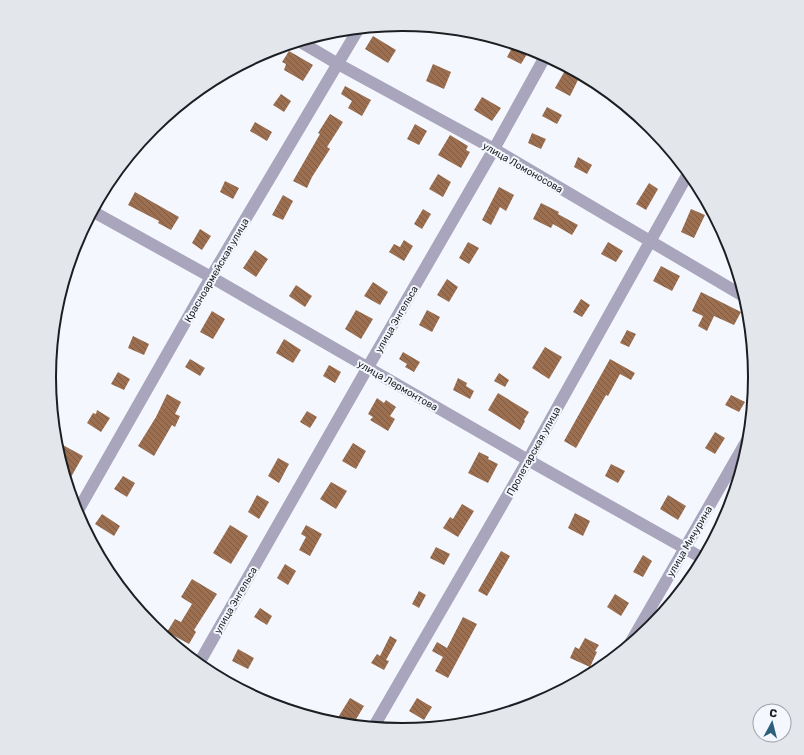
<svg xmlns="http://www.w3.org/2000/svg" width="804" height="755" viewBox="0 0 804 755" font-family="Rubik,sans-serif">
	<defs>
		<pattern id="building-back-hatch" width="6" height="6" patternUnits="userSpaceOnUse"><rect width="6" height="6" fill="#9c6f50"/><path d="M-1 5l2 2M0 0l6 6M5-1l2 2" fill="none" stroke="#7e5b42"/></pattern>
	</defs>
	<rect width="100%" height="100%" fill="#f4f8fe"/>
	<!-- building -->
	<g fill="url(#building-back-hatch)">
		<polygon points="373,36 396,50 388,63 365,49"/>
		<polygon points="514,44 530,49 521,64 507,57"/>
		<polygon points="289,51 313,65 303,81 284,70 286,64 282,62"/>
		<polygon points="433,64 451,72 444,89 426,81"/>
		<polygon points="567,67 581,74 570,96 555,88"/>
		<polygon points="345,86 371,100 362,116 348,108 352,101 341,94"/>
		<polygon points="281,94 291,101 284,112 273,105"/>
		<polygon points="482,97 501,108 492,121 474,110"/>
		<polygon points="547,107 562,115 557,124 542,116"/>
		<polygon points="330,114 343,122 327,147 330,149 312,177 307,188 293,181 320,134 318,133"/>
		<polygon points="255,122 272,132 267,141 250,131"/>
		<polygon points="415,124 427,131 419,145 407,139"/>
		<polygon points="532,133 546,139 541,149 528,143"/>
		<polygon points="450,135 468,146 466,150 470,152 461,168 438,155"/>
		<polygon points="578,157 592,165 587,174 574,167"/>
		<polygon points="438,174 451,182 443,197 429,189"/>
		<polygon points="225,181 239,188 233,199 220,192"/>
		<polygon points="649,183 658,189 646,210 636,204"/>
		<polygon points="499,187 514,195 506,211 500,207 491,225 482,220"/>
		<polygon points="135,192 179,217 171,230 158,223 159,221 128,205"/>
		<polygon points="283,195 293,201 283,220 272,215"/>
		<polygon points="541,203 559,212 558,214 578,225 572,235 553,224 551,228 533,219"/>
		<polygon points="423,209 431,214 422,229 414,224"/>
		<polygon points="691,209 705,215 694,238 681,232"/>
		<polygon points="200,229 211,236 202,250 192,243"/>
		<polygon points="404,240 413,246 404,261 389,252 394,244 400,247"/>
		<polygon points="468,242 479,248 469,264 459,258"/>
		<polygon points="608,242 623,251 616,262 601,254"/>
		<polygon points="255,250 268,259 256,277 243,268"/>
		<polygon points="661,266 680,276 672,291 653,281"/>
		<polygon points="447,279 458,287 449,302 437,295"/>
		<polygon points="373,282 388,292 380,305 364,296"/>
		<polygon points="296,285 312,296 305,307 289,296"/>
		<polygon points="701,292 741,312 734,325 714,316 707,331 698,326 703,316 692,311"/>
		<polygon points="581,299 590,305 582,317 573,312"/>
		<polygon points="356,310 373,319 361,339 345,329"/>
		<polygon points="427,310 440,317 432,332 419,325"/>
		<polygon points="212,311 225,319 213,339 200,332"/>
		<polygon points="627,330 636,334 629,347 620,343"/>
		<polygon points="133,336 149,344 144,355 128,348"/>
		<polygon points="284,339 301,350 293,363 276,353"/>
		<polygon points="545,347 562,357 549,379 532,368"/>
		<polygon points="403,352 420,362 414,372 405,367 407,364 399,359"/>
		<polygon points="190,359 205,368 200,376 185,367"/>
		<polygon points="610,359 635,373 631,380 620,374 608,396 606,395 576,448 564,441"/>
		<polygon points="329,365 341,372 335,383 323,376"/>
		<polygon points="118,372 130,379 124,390 111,384"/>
		<polygon points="499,373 509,380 505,387 494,381"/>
		<polygon points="458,378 467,383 466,386 474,391 470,399 453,390"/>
		<polygon points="498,393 529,412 524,420 525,421 520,430 488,410"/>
		<polygon points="167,394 181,402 175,414 180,416 175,427 172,425 154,456 138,446 156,417"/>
		<polygon points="731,395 745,402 739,412 725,405"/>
		<polygon points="377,398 384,403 386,400 396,407 390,416 395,419 388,431 370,420 373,417 368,414"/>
		<polygon points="97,410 110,418 101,432 87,423 93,413 96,414"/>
		<polygon points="307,411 317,417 310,428 300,422"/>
		<polygon points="715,432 725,438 715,454 705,448"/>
		<polygon points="353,443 366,451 356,469 342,461"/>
		<polygon points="61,444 83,456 67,484 57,451"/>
		<polygon points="479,452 489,457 488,459 498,464 488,483 468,473"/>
		<polygon points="278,458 289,464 279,483 268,476"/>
		<polygon points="611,464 625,471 618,483 605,476"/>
		<polygon points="123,476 135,483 127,497 114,489"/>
		<polygon points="331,482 347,491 336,509 320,499"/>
		<polygon points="257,495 269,502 259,519 248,512"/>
		<polygon points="668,495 686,506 678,520 660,509"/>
		<polygon points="462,504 474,511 458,537 443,528 450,517 453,519"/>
		<polygon points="575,513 590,521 583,536 568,528"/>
		<polygon points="102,514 120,526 114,536 95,524"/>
		<polygon points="230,525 248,536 231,564 213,553"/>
		<polygon points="306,525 322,534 310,556 299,550 306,537 301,534"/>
		<polygon points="436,547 450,554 444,565 430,558"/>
		<polygon points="501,551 510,556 487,596 478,591"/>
		<polygon points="643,555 652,561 643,577 633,572"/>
		<polygon points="285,564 296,571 288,585 277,578"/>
		<polygon points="192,579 217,594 194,630 196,632 189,644 167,632 175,619 181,622 192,604 181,597"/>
		<polygon points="419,591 426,595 419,608 412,604"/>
		<polygon points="615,594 629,603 621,616 607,607"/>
		<polygon points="260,608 272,616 267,625 254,617"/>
		<polygon points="463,617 477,624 448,678 435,671 443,657 432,651 437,642 447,648"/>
		<polygon points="390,636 397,640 386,660 389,661 384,670 371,663 377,654 380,656"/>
		<polygon points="585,638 599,645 595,651 597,652 590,667 570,658 575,647 579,649"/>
		<polygon points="238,649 254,658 248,669 232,661"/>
		<polygon points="350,698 364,706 352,726 334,724"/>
		<polygon points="417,698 432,707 424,720 409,711"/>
	</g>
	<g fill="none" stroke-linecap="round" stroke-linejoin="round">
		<!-- minor -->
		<g stroke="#a8a5bc" stroke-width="12">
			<polyline points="299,41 338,64 494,149 745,297"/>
			<polyline points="92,211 211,277 528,460 704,559"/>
			<polyline points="76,514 211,277 359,28"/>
			<polyline points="628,647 750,435"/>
			<polyline points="198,665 368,367 494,149 546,55"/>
			<polyline points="373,728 528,460 689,172"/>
		</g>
	</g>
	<g text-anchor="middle" stroke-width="4" stroke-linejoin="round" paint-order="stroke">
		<!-- street labels -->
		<g font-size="10" fill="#1c1f22" stroke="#f4f8fe">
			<text transform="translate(523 167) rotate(30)" y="4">улица Ломоносова</text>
			<text transform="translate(216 270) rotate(-60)" y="4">Красноармейская улица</text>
			<text transform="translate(396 319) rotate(-60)" y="4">улица Энгельса</text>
			<text transform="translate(398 385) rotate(30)" y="4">улица Лермонтова</text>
			<text transform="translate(533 451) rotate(-61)" y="4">Пролетарская улица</text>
			<text transform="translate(689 541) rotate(-60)" y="4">улица Мичурина</text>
			<text transform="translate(235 600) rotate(-60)" y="4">улица Энгельса</text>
		</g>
	</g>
	<!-- crop -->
	<path d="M0 0H804V755H0ZM56 377a346 346 0 1 1 692 0a346 346 0 1 1-692 0Z" fill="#e3e7ec" fill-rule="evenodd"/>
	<path fill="none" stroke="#1c1f22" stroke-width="2" d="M56 377a346 346 0 1 1 692 0a346 346 0 1 1-692 0Z"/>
	<!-- north arrow -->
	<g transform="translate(772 723) rotate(7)"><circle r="19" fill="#f4f8fe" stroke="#9ea1a6"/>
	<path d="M0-3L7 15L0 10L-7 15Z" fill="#2d5f7c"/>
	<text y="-6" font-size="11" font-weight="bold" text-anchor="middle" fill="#1c1f22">С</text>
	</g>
</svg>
